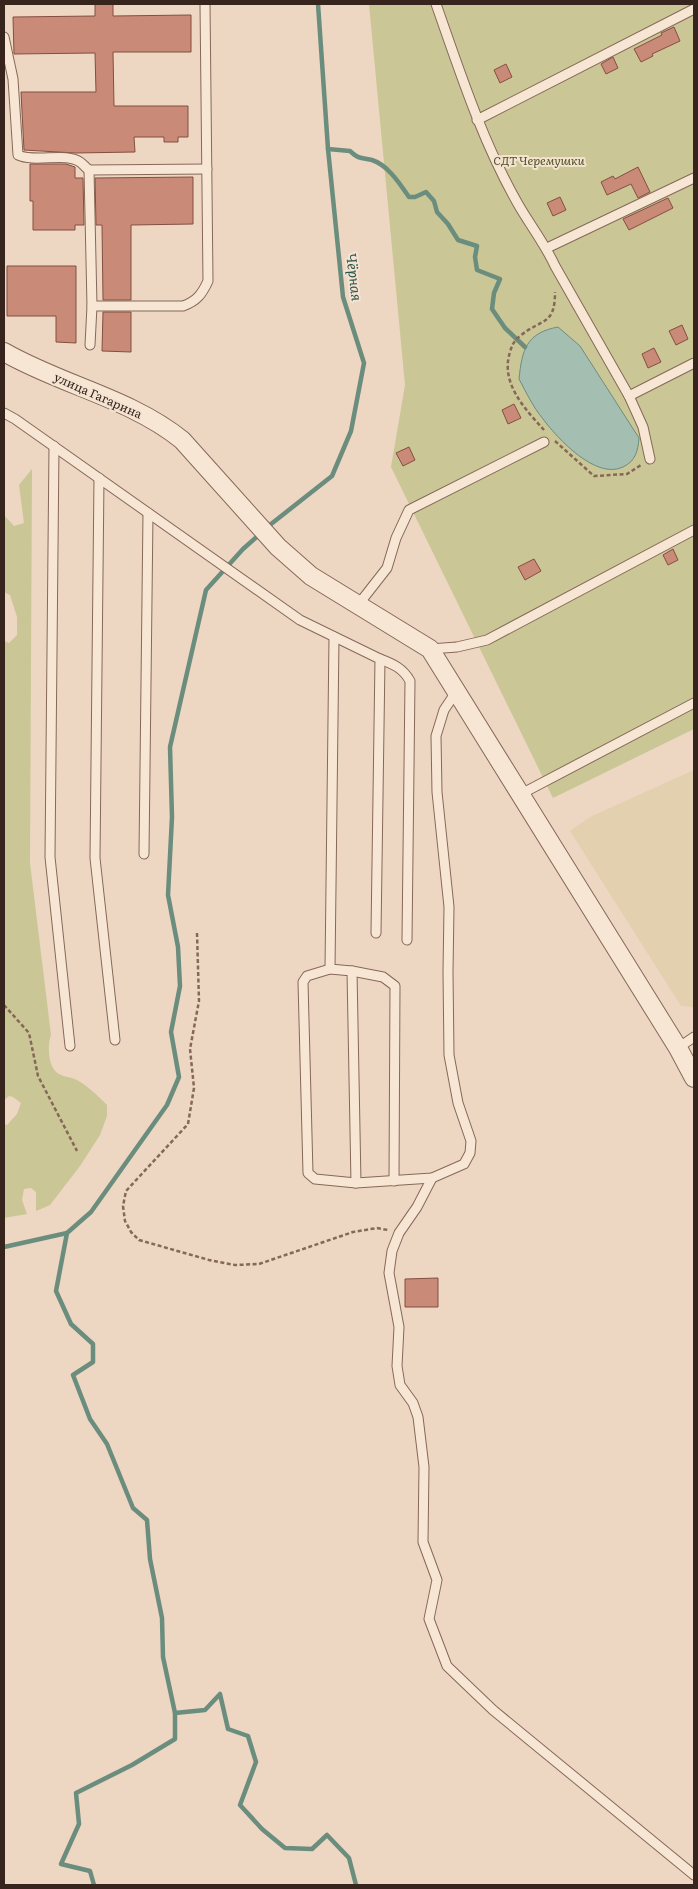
<svg xmlns="http://www.w3.org/2000/svg" width="698" height="1889" viewBox="0 0 698 1889" font-family="Literata,serif">
	<rect width="100%" height="100%" fill="#edd7c2"/>
	<!-- farmland -->
	<polygon fill="#e2d0af" points="694,770 694,1007 681,1006 570,831 590,817"/>
	<!-- green -->
	<g fill="#cac696">
		<polygon points="369,4 694,4 694,729 553,798 391,467 405,385"/>
		<path d="M 32,469 L 30,863 L 51,1035 C 47,1045 48,1069 59,1074 C 64,1077 71,1077 77,1080 C 88,1086 98,1096 107,1105 L 107,1116 L 100,1135 L 80,1166 L 50,1205 L 36,1211 L 36,1192 L 31,1188 L 24,1189 L 22,1200 L 27,1214 L 4,1218 L 4,1124 L 7,1125 L 17,1114 L 21,1103 L 13,1097 L 9,1096 L 4,1100 L 4,641 L 9,643 L 17,635 L 17,617 L 10,595 L 4,592 L 4,515 L 14,526 L 24,523 L 19,485 Z"/>
	</g>
	<!-- water -->
	<path fill="#a4bfb2" stroke="#6b8d7e" d="M 558,327 L 580,346 L 639,438 C 638,450 636,461 623,467 C 596,480 558,439 543,419 C 533,407 526,392 519,379 C 522,350 526,333 558,327 Z"/>
	<g fill="none" stroke-linecap="round" stroke-linejoin="round">
		<!-- stream -->
		<g stroke="#6b8d7e" stroke-width="4.5">
			<path d="M 328,149 L 350,151 C 360,160 360,157 372,160 C 388,165 400,184 409,197 L 415,197 L 426,192 L 434,201 L 437,212 L 448,224 L 458,240 L 477,246 L 475,257 L 477,270 L 500,279 L 494,293 L 492,309 L 505,328 L 525,347"/>
			<polyline points="266,528 332,476 351,431 364,363 343,297 328,149 318,4"/>
			<polyline points="4,1247 67,1233"/>
			<polyline points="175,1713 205,1710 220,1694 228,1729 248,1736 256,1762 240,1805 262,1829 285,1848 312,1849 327,1835 349,1858 356,1885"/>
			<polyline points="94,1885 90,1871 61,1864 79,1824 76,1793 132,1765 175,1739 175,1713 163,1657 162,1618 150,1559 147,1520 133,1508 107,1444 90,1419 73,1375 93,1362 93,1344 71,1324 56,1291 67,1233 91,1212 167,1105 179,1077 171,1032 180,986 178,947 168,895 172,817 170,747 206,590 243,549 260,534"/>
		</g>
	</g>
	<!-- building -->
	<g fill="#ca8a78" stroke="#844e40">
		<polygon points="95,4 113,4 113,16 191,15 191,52 113,52 114,106 188,106 188,137 178,137 178,142 164,142 164,137 134,137 135,152 75,153 24,150 21,92 96,92 95,53 14,54 13,17 95,16"/>
		<polygon points="674,27 680,41 652,54 653,56 641,62 634,49 662,35 661,33"/>
		<polygon points="613,57 618,68 606,74 601,64"/>
		<polygon points="506,64 512,77 500,83 494,70"/>
		<polygon points="30,164 66,164 75,167 75,178 83,178 84,225 75,225 75,230 33,230 33,201 30,201"/>
		<polygon points="638,167 650,192 638,198 631,184 607,195 601,182 613,176 615,179"/>
		<polygon points="193,177 193,224 131,225 131,300 103,300 102,225 96,225 95,178"/>
		<polygon points="560,197 566,210 553,216 547,203"/>
		<polygon points="668,198 673,208 629,230 623,219"/>
		<polygon points="7,266 76,266 76,343 56,342 56,316 7,316"/>
		<polygon points="103,312 131,312 131,352 102,351"/>
		<polygon points="682,325 688,339 676,345 669,331"/>
		<polygon points="654,348 661,362 648,368 642,354"/>
		<polygon points="514,404 521,418 508,424 502,410"/>
		<polygon points="409,447 415,460 403,466 396,453"/>
		<polygon points="673,549 678,560 668,565 663,555"/>
		<polygon points="534,559 541,571 525,580 518,567"/>
		<polygon points="438,1278 438,1307 405,1307 405,1279"/>
	</g>
	<g fill="none" stroke-linecap="round" stroke-linejoin="round">
		<!-- service casing -->
		<g stroke="#866859" stroke-width="11">
			<g id="service">
				<path d="M 436,4 C 460,72 482,141 518,204 C 530,225 545,244 555,266 L 629,396"/>
				<path d="M 4,37 L 13,79 L 18,155 C 35,163 66,152 80,162 C 83,164 86,168 89,170"/>
				<polyline points="477,120 694,9"/>
				<polyline points="547,248 694,178"/>
				<path d="M 92,306 L 183,306 C 197,301 202,294 208,281 L 205,4"/>
				<polyline points="90,345 92,306 89,170 207,169"/>
				<polyline points="4,413 15,419 300,620 380,659 376,933"/>
				<polyline points="54,446 50,857 70,1046"/>
				<polyline points="650,459 643,427 629,396 694,363"/>
				<polyline points="99,478 95,858 115,1040"/>
				<polyline points="358,605 387,568 396,538 409,510 544,442"/>
				<polyline points="334,637 330,969 352,971 356,1183"/>
				<polyline points="430,649 457,647 487,640 694,530"/>
				<path d="M 380,659 C 393,664 403,668 410,681 L 407,940"/>
				<polyline points="521,794 694,703"/>
				<polyline points="144,854 148,513"/>
				<polyline points="330,969 307,976 303,982 308,1173 315,1179 356,1183 432,1178 464,1164 470,1153 471,1141 458,1103 449,1055 448,972 449,907 437,792 436,736 444,710 456,692"/>
				<polyline points="352,971 383,977 395,986 394,1181"/>
				<polyline points="678,1048 694,1037"/>
				<polyline points="432,1178 417,1207 399,1233 392,1251 389,1273 399,1327 397,1366 400,1385 413,1403 418,1417 424,1467 423,1542 437,1580 429,1619 447,1666 493,1710 694,1875"/>
			</g>
		</g>
		<!-- minor casing -->
		<g stroke="#866859" stroke-width="20">
			<path id="minor" d="M 4,352 C 61,385 130,398 182,440 L 278,547 L 311,576 L 430,649 L 678,1048 L 694,1078"/>
		</g>
		<!-- path -->
		<g stroke="#866859" stroke-width="2.5" stroke-dasharray="4 2.5" stroke-linecap="butt">
			<path d="M 544,430 C 525,409 500,383 510,352 C 512,345 514,341 520,336 C 542,318 555,326 555,292"/>
			<polyline points="555,441 594,476 627,474 641,465"/>
			<polyline points="197,933 199,1001 190,1049 194,1088 188,1124 126,1191 123,1206 125,1221 131,1232 139,1240 209,1260 235,1265 259,1264 353,1232 377,1228 388,1230"/>
			<polyline points="4,1005 29,1033 38,1076 77,1151"/>
		</g>
		<!-- service -->
		<use href="#service" stroke="#f8e6d4" stroke-width="9"/>
		<!-- minor -->
		<use href="#minor" stroke="#f8e6d4" stroke-width="18"/>
	</g>
	<g text-anchor="middle" stroke-width="4" stroke-linejoin="round" paint-order="stroke">
		<!-- park labels -->
		<g font-size="12" font-style="italic" fill="#4f5224" stroke="#f4e3d1">
			<text x="539" y="165">СДТ Черемушки</text>
		</g>
		<!-- street labels -->
		<g font-size="12" fill="#36241d" stroke="#f4e3d1">
			<text transform="translate(98 396) rotate(24)" y="4">улица Гагарина</text>
		</g>
		<!-- water labels -->
		<g font-size="14" font-style="italic" fill="#2d554b" stroke="#f4e3d1">
			<text transform="translate(354 277) rotate(83)" y="5">Чёрная</text>
		</g>
	</g>
	<!-- border -->
	<rect width="698" height="1889" fill="none" stroke="#36241d" stroke-width="10"/>
</svg>
